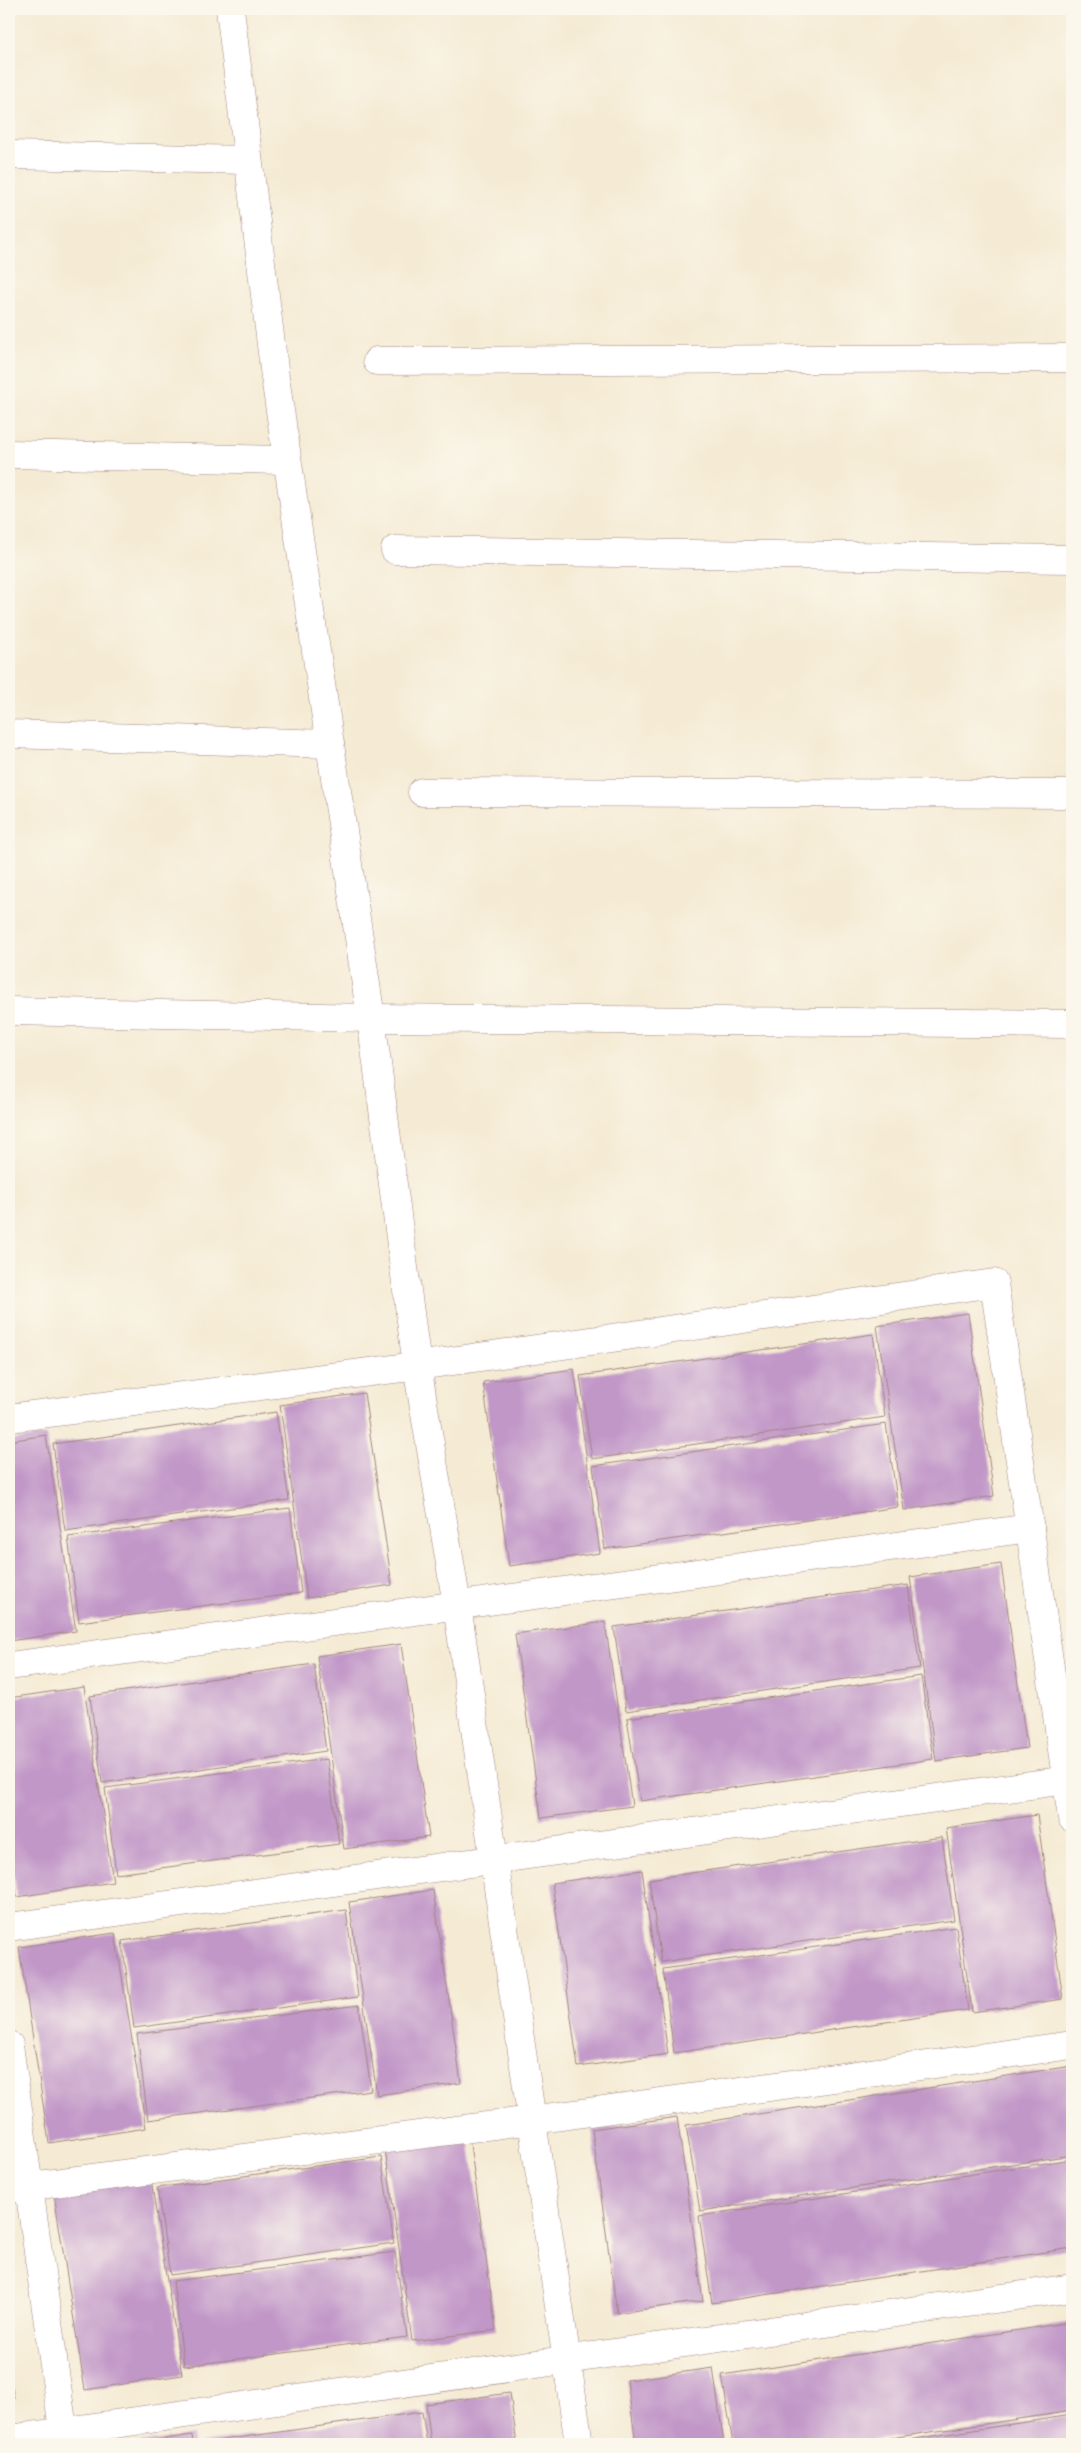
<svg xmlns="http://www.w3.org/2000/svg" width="1081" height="2453" viewBox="0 0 1081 2453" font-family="'Gentium Book Plus',serif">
	<rect width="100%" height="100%" fill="#fbf7ec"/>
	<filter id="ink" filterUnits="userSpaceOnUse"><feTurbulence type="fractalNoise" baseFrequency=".02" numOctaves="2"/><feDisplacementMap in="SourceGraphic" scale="10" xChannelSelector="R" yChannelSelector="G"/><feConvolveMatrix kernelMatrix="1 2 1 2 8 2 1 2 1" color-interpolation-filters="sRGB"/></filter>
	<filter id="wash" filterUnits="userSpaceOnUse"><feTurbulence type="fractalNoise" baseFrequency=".0096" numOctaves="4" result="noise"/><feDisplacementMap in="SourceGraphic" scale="20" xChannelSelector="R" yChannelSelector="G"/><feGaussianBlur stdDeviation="1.12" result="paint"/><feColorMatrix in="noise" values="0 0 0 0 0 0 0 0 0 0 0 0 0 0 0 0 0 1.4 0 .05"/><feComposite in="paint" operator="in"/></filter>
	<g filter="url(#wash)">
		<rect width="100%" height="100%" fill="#f5ebd4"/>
		<g id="blocks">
			<!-- building -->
			<g fill="#c197c8">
				<polygon points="968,1313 994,1496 904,1510 877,1326"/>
				<polygon points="873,1334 885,1417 592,1459 580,1376"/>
				<polygon points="574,1369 600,1553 509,1566 483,1382"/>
				<polygon points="364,1393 392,1585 307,1598 280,1405"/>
				<polygon points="276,1412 289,1500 65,1531 53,1444"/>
				<polygon points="886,1424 898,1507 605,1549 593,1466"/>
				<polygon points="46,1435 76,1631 9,1641 9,1441"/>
				<polygon points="290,1508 301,1593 79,1622 68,1537"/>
				<polygon points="1001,1564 1027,1748 936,1761 910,1577"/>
				<polygon points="908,1585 920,1668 626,1711 614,1627"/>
				<polygon points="605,1622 632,1806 541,1818 515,1634"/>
				<polygon points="401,1644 429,1837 344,1849 317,1656"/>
				<polygon points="314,1664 326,1751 102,1783 90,1696"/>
				<polygon points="921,1676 933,1759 640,1801 627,1718"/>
				<polygon points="84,1687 113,1882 17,1897 9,1841 9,1698"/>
				<polygon points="327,1759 339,1844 116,1874 105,1788"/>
				<polygon points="1037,1815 1063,1999 972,2012 946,1828"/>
				<polygon points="942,1837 954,1920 661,1962 649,1879"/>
				<polygon points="642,1870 668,2054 578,2067 552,1883"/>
				<polygon points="433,1890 461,2083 377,2095 349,1902"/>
				<polygon points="346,1910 358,1997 134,2028 122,1941"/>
				<polygon points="956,1927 968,2010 674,2053 663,1969"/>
				<polygon points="115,1933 146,2128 49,2143 19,1947"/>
				<polygon points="359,2005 371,2090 148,2120 137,2034"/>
				<polygon points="1072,2066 1072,2155 700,2211 686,2125"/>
				<polygon points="677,2117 703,2301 617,2313 592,2129"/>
				<polygon points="469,2137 496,2330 412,2341 385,2149"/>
				<polygon points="381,2157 394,2243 170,2275 157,2188"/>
				<polygon points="1072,2159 1072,2248 712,2303 699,2216"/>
				<polygon points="151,2180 182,2375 85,2390 54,2194"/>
				<polygon points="395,2252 407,2337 184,2366 173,2281"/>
				<polygon points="1072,2322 1072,2411 850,2444 733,2444 722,2375"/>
				<polygon points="713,2368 724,2444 636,2444 627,2380"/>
				<polygon points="9,2372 14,2398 9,2399"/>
				<polygon points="510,2393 517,2444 431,2444 426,2404"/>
				<polygon points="422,2412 427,2444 201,2444 201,2443"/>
				<polygon points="1072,2415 1072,2444 888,2444 888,2443"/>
				<polygon points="192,2435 193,2444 138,2444 138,2443"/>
			</g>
		</g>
	</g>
	<g filter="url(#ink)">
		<use href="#blocks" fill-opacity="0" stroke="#a08580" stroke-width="1"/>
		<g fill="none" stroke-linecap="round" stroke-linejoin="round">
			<!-- minor casing -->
			<g stroke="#a08580" stroke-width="29">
				<g id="minor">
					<polyline points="230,9 275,377 371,1018 417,1366 457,1605 579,2444"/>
					<polyline points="9,155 248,160"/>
					<polyline points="377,361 1072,358"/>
					<polyline points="9,454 287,460"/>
					<polyline points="395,550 1072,559"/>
					<polyline points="9,734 330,744"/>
					<polyline points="422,792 1072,794"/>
					<polyline points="9,1011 371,1018 1072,1024"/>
					<polyline points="9,1418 417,1366 994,1283 1072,1818"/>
					<polyline points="9,1666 1030,1528"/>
					<polyline points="9,1927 1067,1780"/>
					<polyline points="9,2045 65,2444"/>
					<polyline points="9,2189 532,2120 1072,2045"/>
					<polyline points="9,2439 1072,2288"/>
				</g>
			</g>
			<!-- minor -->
			<use href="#minor" stroke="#fff" stroke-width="28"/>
		</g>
	</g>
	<!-- margin -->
	<rect width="1081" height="2453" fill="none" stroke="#fbf7ec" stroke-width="30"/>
</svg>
